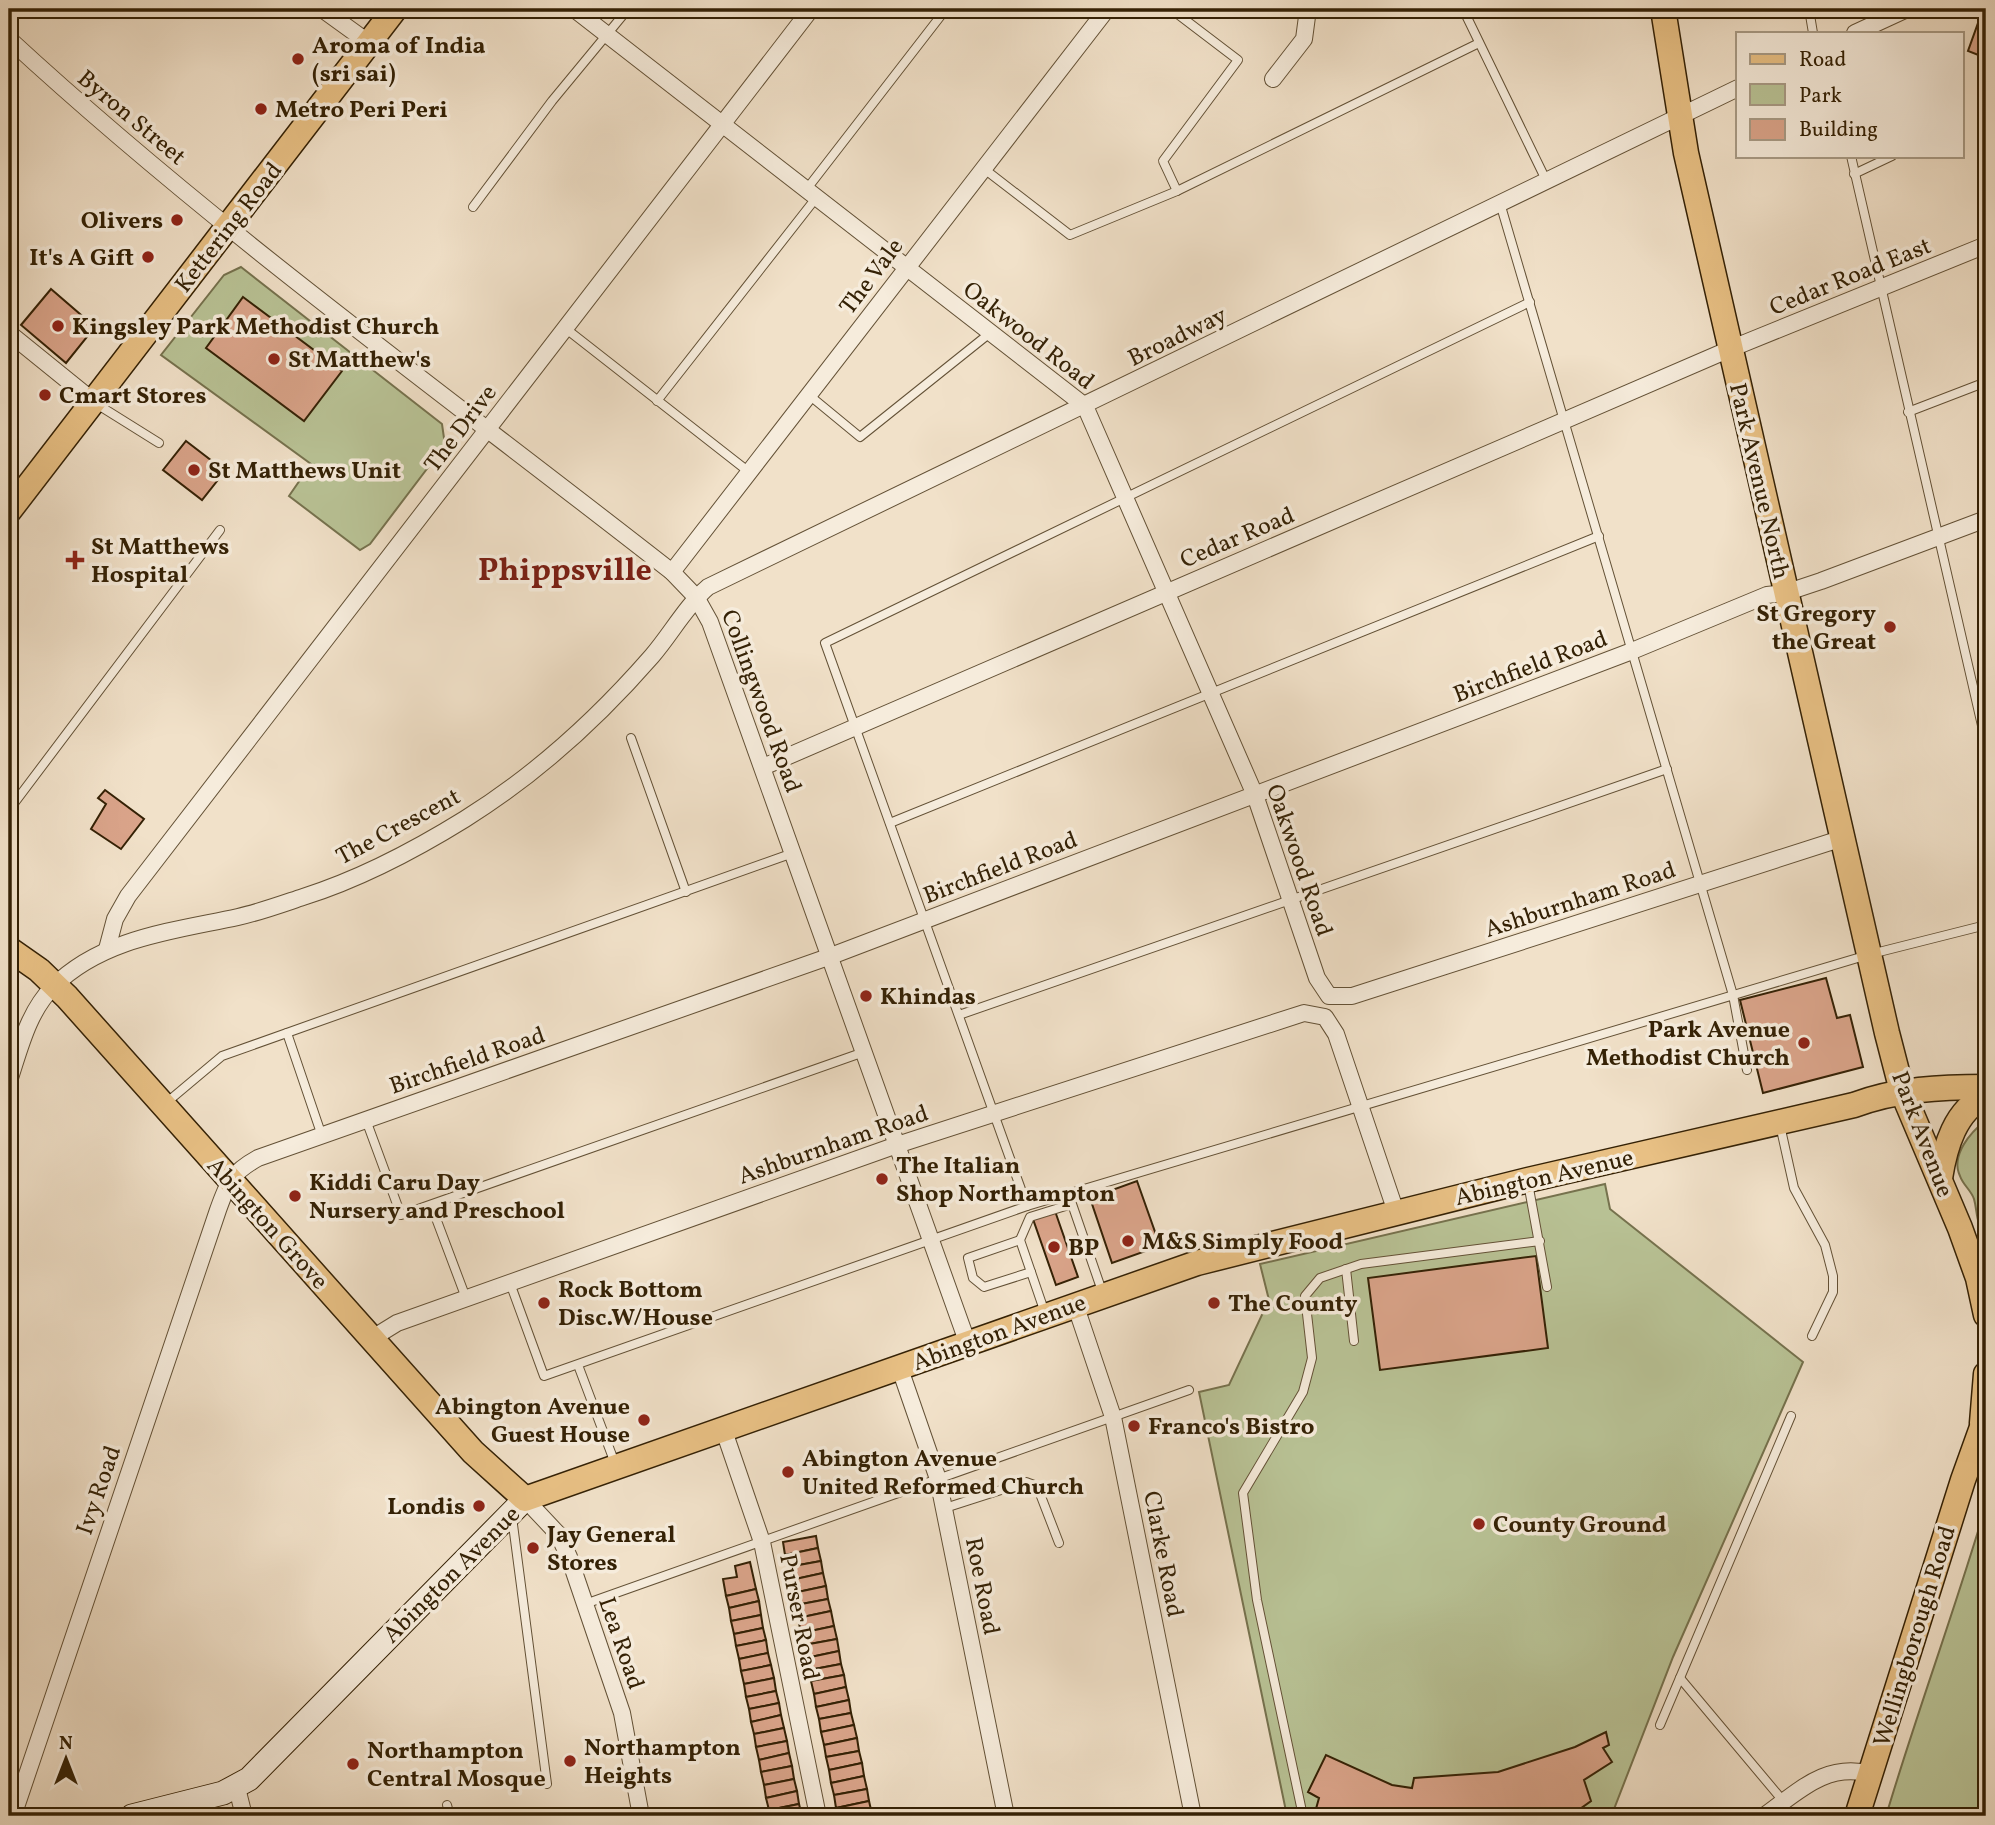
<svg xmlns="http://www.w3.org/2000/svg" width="1995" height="1825" viewBox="0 0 1995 1825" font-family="Vollkorn,serif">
	<rect width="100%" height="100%" fill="#f1e1c9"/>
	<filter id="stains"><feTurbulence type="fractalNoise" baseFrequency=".00286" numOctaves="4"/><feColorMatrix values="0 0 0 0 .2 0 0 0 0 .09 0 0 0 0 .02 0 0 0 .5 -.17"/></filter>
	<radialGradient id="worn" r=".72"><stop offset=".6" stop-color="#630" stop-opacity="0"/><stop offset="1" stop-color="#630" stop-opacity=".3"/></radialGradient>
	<!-- green -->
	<g fill="#b9c396" stroke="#76724e" stroke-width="2">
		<polygon points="241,267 442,424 445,445 370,544 360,550 289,496 311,464 161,355 224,275"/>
		<path d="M 1986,1120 L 1986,1234 C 1975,1223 1978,1213 1974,1199 C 1971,1190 1963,1185 1960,1176 C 1950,1155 1971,1132 1986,1120 Z"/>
		<polygon points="1605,1184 1610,1209 1803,1362 1673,1657 1614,1809 1603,1816 1287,1816 1199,1392 1229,1385 1269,1300 1260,1264"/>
		<path d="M 1986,1505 L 1986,1816 L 1886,1816 C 1917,1712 1955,1610 1986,1505 Z"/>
	</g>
	<!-- building -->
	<g fill="#daa48a" stroke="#342105" stroke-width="2">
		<polygon points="1982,12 1986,14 1986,58 1968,51"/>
		<polygon points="51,289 95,327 66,363 21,325"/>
		<polygon points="243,297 342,371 304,421 206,348"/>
		<polygon points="186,441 225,471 202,500 163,470"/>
		<polygon points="105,790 144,819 121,849 91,829 106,804 98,798"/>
		<polygon points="1826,978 1837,1018 1850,1015 1863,1067 1763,1093 1740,1000"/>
		<polygon points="1137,1181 1160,1246 1112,1263 1090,1198"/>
		<polygon points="1055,1211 1078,1277 1056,1285 1033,1219"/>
		<polygon points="1536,1256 1548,1348 1380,1370 1368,1278"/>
		<polygon points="816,1536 818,1548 785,1555 783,1542"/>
		<polygon points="818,1548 821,1561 788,1567 785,1555"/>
		<polygon points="821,1561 823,1573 791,1580 788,1567"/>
		<polygon points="750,1562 756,1589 726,1596 723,1579 737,1577 735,1566"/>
		<polygon points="823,1573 826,1586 793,1593 791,1580"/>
		<polygon points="826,1586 828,1599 796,1605 793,1593"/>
		<polygon points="756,1589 759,1601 729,1608 726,1596"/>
		<polygon points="828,1599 831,1611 798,1618 796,1605"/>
		<polygon points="759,1601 761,1615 731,1621 729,1608"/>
		<polygon points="831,1611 834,1626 801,1633 798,1618"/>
		<polygon points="761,1615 763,1628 734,1634 731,1621"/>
		<polygon points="834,1626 837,1639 804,1645 801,1633"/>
		<polygon points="763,1628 766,1640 736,1646 734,1634"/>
		<polygon points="837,1639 839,1651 806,1658 804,1645"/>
		<polygon points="766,1640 768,1653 739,1659 736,1646"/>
		<polygon points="839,1651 841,1664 809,1670 806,1658"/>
		<polygon points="768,1653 771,1665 741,1671 739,1659"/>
		<polygon points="841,1664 844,1675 811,1681 809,1670"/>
		<polygon points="771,1665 774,1678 744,1684 741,1671"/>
		<polygon points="844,1675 846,1687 814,1694 811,1681"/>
		<polygon points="774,1678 776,1691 746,1697 744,1684"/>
		<polygon points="846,1687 849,1700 816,1707 814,1694"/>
		<polygon points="776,1691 779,1703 749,1709 746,1697"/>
		<polygon points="849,1700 851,1713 819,1719 816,1707"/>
		<polygon points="779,1703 781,1715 751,1722 749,1709"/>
		<polygon points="851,1713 854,1725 821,1732 819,1719"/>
		<polygon points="781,1715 784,1728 754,1734 751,1722"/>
		<polygon points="854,1725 857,1738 824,1745 821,1732"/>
		<polygon points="784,1728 787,1741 756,1747 754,1734"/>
		<polygon points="1606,1732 1609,1745 1603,1748 1612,1762 1584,1780 1591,1801 1570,1816 1552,1816 1550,1809 1534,1813 1535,1816 1314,1816 1319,1798 1308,1792 1326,1755 1392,1785 1412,1788 1414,1778 1498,1772 1575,1747"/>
		<polygon points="857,1738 859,1751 826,1757 824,1745"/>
		<polygon points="787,1741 789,1753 759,1760 756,1747"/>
		<polygon points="859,1751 862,1763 829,1770 826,1757"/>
		<polygon points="789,1753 792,1766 761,1772 759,1760"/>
		<polygon points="862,1763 864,1776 831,1783 829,1770"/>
		<polygon points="792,1766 794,1779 764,1785 761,1772"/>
		<polygon points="864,1776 867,1789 834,1795 831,1783"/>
		<polygon points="794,1779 797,1791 766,1798 764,1785"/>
		<polygon points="867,1789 869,1801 836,1808 834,1795"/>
		<polygon points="797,1791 799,1804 769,1810 766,1798"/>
		<polygon points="869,1801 872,1814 838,1816 836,1808"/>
		<polygon points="799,1804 802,1816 770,1816 769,1810"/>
	</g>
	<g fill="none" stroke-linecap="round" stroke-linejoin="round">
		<!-- lane casing -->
		<g stroke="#635136" stroke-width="10">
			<g id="lane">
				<polyline points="1171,9 1238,60 1163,161 1177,191"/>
				<polyline points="1463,9 1546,180"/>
				<polyline points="1809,9 1813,33"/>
				<polyline points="1851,156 1986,743"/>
				<polyline points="983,168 1070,235 1177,191 1479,43"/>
				<polyline points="1854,174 1892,156"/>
				<polyline points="806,190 946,9"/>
				<polyline points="1500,203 1733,995 1747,1070"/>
				<polyline points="473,207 552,101 628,9"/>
				<polyline points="565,328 749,472"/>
				<polyline points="809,395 860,437 990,333"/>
				<polyline points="657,401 816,198"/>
				<polyline points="95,403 159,443"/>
				<polyline points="1908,412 1986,382"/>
				<polyline points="631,738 686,892"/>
				<polyline points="9,810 220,530"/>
				<polyline points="890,823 1599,536"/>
				<polyline points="959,1015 1667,769"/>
				<polyline points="287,1033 322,1136"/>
				<polyline points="166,1103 222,1056 793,853"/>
				<polyline points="366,1120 401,1215 864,1052"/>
				<polyline points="1780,1125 1794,1188 1825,1245 1833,1276 1833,1292 1812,1336"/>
				<polyline points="1528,1183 1547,1287"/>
				<polyline points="431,1205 466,1298"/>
				<polyline points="1027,1206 825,643 1530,302"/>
				<polyline points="1020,1240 968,1258 973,1278 984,1287 1031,1272"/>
				<polyline points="1346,1269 1354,1341"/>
				<polyline points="510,1283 544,1376 1027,1206 1871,954 1986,925"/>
				<polyline points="1045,1313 1020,1240 1030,1217 1072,1204 1102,1291"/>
				<polyline points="578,1365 616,1466"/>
				<polyline points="945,1508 1026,1482 1037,1486 1059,1543"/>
				<polyline points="512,1517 547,1784"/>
				<polyline points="585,1604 1189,1390"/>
				<polyline points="1680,1678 1784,1802"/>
				<polyline points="1660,1725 1791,1416"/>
				<polyline points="447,1805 450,1816"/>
				<polyline points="1303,1816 1257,1600 1243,1493 1303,1392 1312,1358 1305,1296 1320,1278 1361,1264 1540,1241"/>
			</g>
		</g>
		<!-- street casing -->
		<g stroke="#635136" stroke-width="18">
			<g id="street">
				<polyline points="322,9 369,43"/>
				<polyline points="574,9 1085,406 1255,795 1317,978 1329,996 1352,996 1843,838"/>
				<polyline points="1855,33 1907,9"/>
				<path d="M 9,39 C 216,230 450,398 672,572 L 696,597 L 710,622 L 968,1344"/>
				<polyline points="1273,79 1304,39 1308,9"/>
				<polyline points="9,333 93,401"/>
				<polyline points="672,572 1107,9"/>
				<polyline points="763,767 1730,349 1986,245"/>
				<polyline points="107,949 115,919 128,896 811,9"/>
				<path d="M 9,1081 C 20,1048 28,1012 53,987 C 102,938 173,931 238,917 C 260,912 282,904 303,897 C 360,879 415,850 465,819 C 534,776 598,718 652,656 C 671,634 686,606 708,587 L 1738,88"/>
				<polyline points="1075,1304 1113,1417 1193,1816"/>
				<polyline points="371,1339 397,1323 897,1145 1304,1013 1325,1017 1336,1034 1396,1212"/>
				<polyline points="900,1369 938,1479 1006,1816"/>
				<polyline points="724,1431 762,1542 818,1816"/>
				<polyline points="525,1499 558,1534 569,1557 622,1713 641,1816"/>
				<polyline points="237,1788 244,1816"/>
				<path d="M 13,1816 L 218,1210 C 228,1182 231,1173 258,1158 L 831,956 L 1632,651 L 1767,595 L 1785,593 L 1821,581 L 1986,519"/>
				<path d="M 1764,1816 C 1799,1791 1826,1762 1871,1774"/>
			</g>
		</g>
		<!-- secondary casing -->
		<g stroke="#342105" stroke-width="25">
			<polyline id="secondary" points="132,1816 223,1793 249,1779 525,1499"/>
		</g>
		<!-- primary casing -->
		<g stroke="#342105" stroke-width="27">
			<g id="primary">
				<polyline points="1663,9 1686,153 1887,1033 1902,1091 1960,1228 1978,1278 1986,1315"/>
				<polyline points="9,511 395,9"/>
				<path d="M 9,949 L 39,970 L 67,997 L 473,1452 L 525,1499 L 1197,1263 L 1528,1180 L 1854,1105 C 1897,1089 1941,1087 1986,1087"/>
				<path d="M 1940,1178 C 1945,1147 1955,1110 1986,1096"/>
				<polyline points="1982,1423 1986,1374"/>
				<polyline points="1857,1816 1963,1480 1986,1416"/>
			</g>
		</g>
		<!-- lane -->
		<use href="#lane" stroke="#f6ecdc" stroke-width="8"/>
		<!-- street -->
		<use href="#street" stroke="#f6ecdc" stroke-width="16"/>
		<!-- secondary -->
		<use href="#secondary" stroke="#f6ecdc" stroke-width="23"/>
		<!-- primary -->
		<use href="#primary" stroke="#e8c084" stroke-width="24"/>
	</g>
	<!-- markers -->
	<g fill="#8f2418" stroke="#f6ecdc" stroke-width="2.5">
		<circle cx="298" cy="59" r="7"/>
		<circle cx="261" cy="109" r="7"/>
		<circle cx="177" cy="220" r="7"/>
		<circle cx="148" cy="257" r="7"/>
		<circle cx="58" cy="326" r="7"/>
		<circle cx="274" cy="359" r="7"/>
		<circle cx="45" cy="395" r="7"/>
		<circle cx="194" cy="470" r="7"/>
		<path d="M71.5 549.5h7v7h7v7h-7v7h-7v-7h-7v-7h7z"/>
		<circle cx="1890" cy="627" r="7"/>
		<circle cx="866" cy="996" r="7"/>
		<circle cx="1804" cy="1043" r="7"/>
		<circle cx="882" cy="1179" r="7"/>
		<circle cx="295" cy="1196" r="7"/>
		<circle cx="1128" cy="1241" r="7"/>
		<circle cx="1054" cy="1247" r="7"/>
		<circle cx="544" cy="1303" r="7"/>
		<circle cx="1214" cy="1303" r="7"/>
		<circle cx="644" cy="1420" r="7"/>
		<circle cx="1134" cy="1426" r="7"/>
		<circle cx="788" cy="1472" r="7"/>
		<circle cx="479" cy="1506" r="7"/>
		<circle cx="1479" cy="1524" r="7"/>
		<circle cx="533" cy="1548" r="7"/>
		<circle cx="570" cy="1761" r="7"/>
		<circle cx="353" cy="1764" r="7"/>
	</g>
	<g text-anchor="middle" stroke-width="7" stroke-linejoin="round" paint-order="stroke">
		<!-- poi labels -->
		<g font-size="24" font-weight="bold" fill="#342105" stroke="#f6ecdc" text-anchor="start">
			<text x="312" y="53">Aroma of India<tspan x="312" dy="28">(sri sai)</tspan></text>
			<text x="275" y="117">Metro Peri Peri</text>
			<text x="163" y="228" text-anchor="end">Olivers</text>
			<text x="134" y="265" text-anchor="end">It's A Gift</text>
			<text x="72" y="334">Kingsley Park Methodist Church</text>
			<text x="288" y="367">St Matthew's</text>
			<text x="59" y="403">Cmart Stores</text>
			<text x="208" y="478">St Matthews Unit</text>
			<text x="91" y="554">St Matthews<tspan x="91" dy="28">Hospital</tspan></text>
			<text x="1876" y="621" text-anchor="end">St Gregory<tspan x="1876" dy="28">the Great</tspan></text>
			<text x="880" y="1004">Khindas</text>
			<text x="1790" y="1037" text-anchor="end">Park Avenue<tspan x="1790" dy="28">Methodist Church</tspan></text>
			<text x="896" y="1173">The Italian<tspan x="896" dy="28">Shop Northampton</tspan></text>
			<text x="309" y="1190">Kiddi Caru Day<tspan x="309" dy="28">Nursery and Preschool</tspan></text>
			<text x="1142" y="1249">M&amp;S Simply Food</text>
			<text x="1068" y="1255">BP</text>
			<text x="558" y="1297">Rock Bottom<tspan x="558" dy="28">Disc.W/House</tspan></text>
			<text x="1228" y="1311">The County</text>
			<text x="630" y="1414" text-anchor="end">Abington Avenue<tspan x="630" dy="28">Guest House</tspan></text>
			<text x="1148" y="1434">Franco's Bistro</text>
			<text x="802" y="1466">Abington Avenue<tspan x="802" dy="28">United Reformed Church</tspan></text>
			<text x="465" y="1514" text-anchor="end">Londis</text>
			<text x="1493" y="1532">County Ground</text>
			<text x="547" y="1542">Jay General<tspan x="547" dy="28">Stores</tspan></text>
			<text x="584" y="1755">Northampton<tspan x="584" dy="28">Heights</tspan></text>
			<text x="367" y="1758">Northampton<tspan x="367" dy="28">Central Mosque</tspan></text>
		</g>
		<!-- street labels -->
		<g font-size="24" fill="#342105" stroke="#f6ecdc">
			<text transform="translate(132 117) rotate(40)" y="8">Byron Street</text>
			<text transform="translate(228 227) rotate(-52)" y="8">Kettering Road</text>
			<text transform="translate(871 276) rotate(-53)" y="8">The Vale</text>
			<text transform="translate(1850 276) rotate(-22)" y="8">Cedar Road East</text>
			<text transform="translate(1029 335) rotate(38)" y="8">Oakwood Road</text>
			<text transform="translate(1177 336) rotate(-26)" y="8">Broadway</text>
			<text transform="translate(460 428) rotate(-53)" y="8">The Drive</text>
			<text transform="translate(1760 481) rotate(77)" y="8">Park Avenue North</text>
			<text transform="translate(1237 537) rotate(-23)" y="8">Cedar Road</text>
			<text transform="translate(1530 666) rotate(-21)" y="8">Birchfield Road</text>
			<text transform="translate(762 701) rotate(70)" y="8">Collingwood Road</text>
			<text transform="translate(398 826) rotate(-28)" y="8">The Crescent</text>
			<text transform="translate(1300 860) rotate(71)" y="8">Oakwood Road</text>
			<text transform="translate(1000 867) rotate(-21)" y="8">Birchfield Road</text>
			<text transform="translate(1580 899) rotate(-18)" y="8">Ashburnham Road</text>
			<text transform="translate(467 1060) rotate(-19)" y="8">Birchfield Road</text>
			<text transform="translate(1923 1134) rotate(69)" y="8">Park Avenue</text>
			<text transform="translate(833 1144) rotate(-19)" y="8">Ashburnham Road</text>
			<text transform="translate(1544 1177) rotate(-13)" y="8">Abington Avenue</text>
			<text transform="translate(268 1223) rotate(48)" y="8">Abington Grove</text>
			<text transform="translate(999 1332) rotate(-20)" y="8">Abington Avenue</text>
			<text transform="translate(98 1490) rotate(-71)" y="8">Ivy Road</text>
			<text transform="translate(1164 1554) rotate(79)" y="8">Clarke Road</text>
			<text transform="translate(451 1574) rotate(-45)" y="8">Abington Avenue</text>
			<text transform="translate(983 1586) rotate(79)" y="8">Roe Road</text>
			<text transform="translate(800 1617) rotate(79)" y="8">Purser Road</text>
			<text transform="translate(1914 1636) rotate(-73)" y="8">Wellingborough Road</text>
			<text transform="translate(622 1643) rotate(71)" y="8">Lea Road</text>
		</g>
		<!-- district labels -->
		<g font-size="32" font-weight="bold" fill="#7a1f14" stroke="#f6ecdc">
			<text x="565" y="580">Phippsville</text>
		</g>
	</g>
	<!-- margin -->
	<rect width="1995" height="1825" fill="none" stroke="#f1e1c9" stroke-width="35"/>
	<rect x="10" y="10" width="1974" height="1804" fill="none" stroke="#342105" stroke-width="3.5"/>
	<rect x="18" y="18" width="1960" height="1790" fill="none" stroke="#342105" stroke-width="2"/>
	<!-- legend -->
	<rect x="1736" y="32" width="228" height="126" fill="#f6ecdc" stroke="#a89b86" stroke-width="2"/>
	<rect x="1750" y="54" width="35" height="10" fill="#e8c084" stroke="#a89b86" stroke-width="2"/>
	<text x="1799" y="66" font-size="21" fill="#342105">Road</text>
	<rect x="1750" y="84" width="35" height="21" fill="#b9c396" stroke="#a89b86" stroke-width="2"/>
	<text x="1799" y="102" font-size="21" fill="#342105">Park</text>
	<rect x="1750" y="119" width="35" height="21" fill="#daa48a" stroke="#a89b86" stroke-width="2"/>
	<text x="1799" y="136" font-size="21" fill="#342105">Building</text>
	<!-- north arrow -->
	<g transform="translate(66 1759)" stroke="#f6ecdc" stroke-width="5" paint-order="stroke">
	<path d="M0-5L12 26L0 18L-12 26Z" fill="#342105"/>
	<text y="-10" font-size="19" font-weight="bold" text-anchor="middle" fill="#342105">N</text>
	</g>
	<rect width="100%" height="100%" filter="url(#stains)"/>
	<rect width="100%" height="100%" fill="url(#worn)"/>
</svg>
